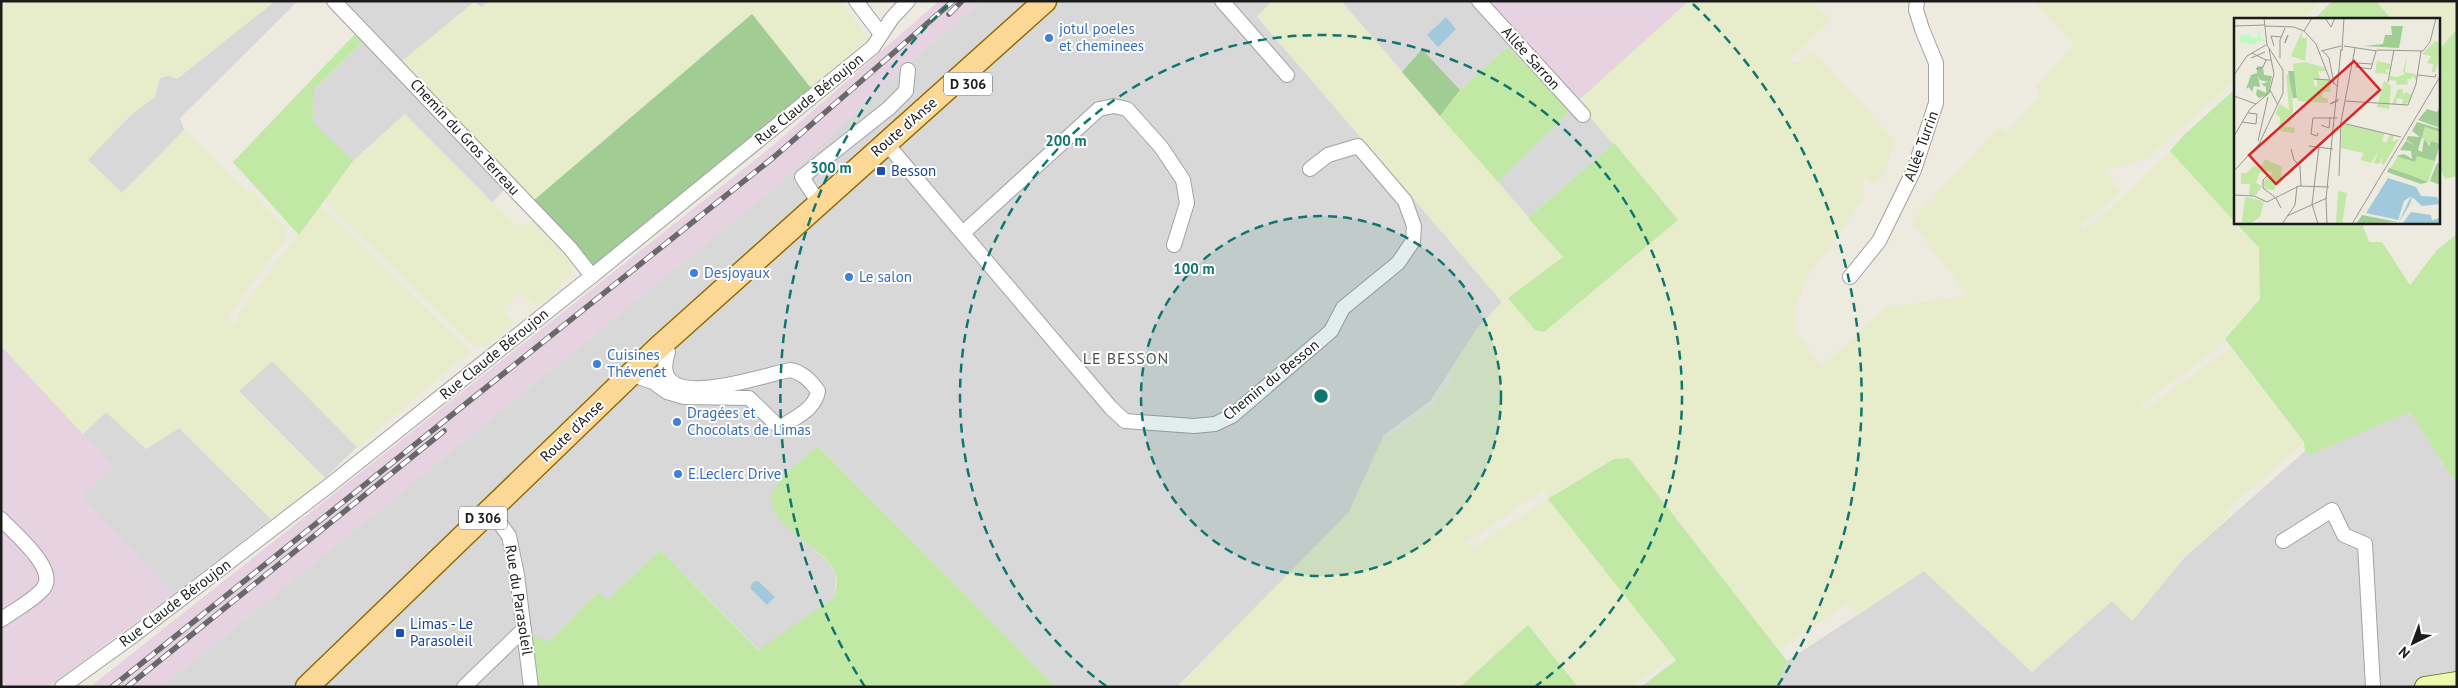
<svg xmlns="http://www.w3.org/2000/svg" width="2458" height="688" viewBox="0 0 2458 688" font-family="'PT Sans',sans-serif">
	<rect width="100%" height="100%" fill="#edeae0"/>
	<!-- residential -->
	<g fill="#d9d8d8">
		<polygon points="275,1 298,1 180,118 184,130 122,194 87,159 132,114 155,97 159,78 169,76 177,79"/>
		<polygon points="324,1 488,1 482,7 512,181 492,203 405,114 353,161 313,122 314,89 364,41"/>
		<polygon points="982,1 1272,1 1257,17 1502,302 1476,330 1430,401 1384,435 1349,512 1177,687 1056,687 818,446 776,515 828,562 836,575 834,598 759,650 660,550 607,601 598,592 549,642 534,636 537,687 162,687 786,178 901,70"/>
		<polygon points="1341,1 1489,1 1614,143 1528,218 1498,182 1571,110 1508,47 1460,90 1422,49 1402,72"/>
		<polygon points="272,361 357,447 325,478 239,391"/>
		<polygon points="106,412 146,449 179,428 271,519 173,595 81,496 113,466 83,434"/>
		<polygon points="2410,412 2457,485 2457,687 1775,687 1779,682 1787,661 1924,571 2032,672 2112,600 2132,621 2184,558 2305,451 2309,455"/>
	</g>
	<!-- industrial -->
	<g fill="#e6d2e1">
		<polygon points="939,1 982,1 901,70 786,178 162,687 90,687 770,148"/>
		<polygon points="1489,1 1689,1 1577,102"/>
		<polygon points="1,346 113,466 81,496 173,595 48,687 1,687"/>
	</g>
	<!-- farmland -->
	<g fill="#e7eccb" fill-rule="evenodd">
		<polygon points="1,1 275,1 177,79 169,76 160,78 155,97 132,114 88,160 122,193 184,130 245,190 254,194 286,229 285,239 239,301 228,318 235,325 241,310 320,205 470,351 357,447 272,361 239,391 325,478 271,519 180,428 146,449 106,412 83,434 1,346"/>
		<polygon points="488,1 841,1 868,38 811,88 751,15 533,201 402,61 474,2 482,7"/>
		<path d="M 1272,1 L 1341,1 L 1563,257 L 1508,298 L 1678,220 L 1577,102 L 1689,1 L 1812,1 L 1831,20 L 1788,61 L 1797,63 L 1812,50 L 1895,141 L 1883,177 L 1873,185 L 1864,175 L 1863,200 L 1806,279 L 1796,307 L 1795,331 L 1822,366 L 1885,308 L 1968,295 L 1911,222 L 2000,126 L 2007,132 L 2040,96 L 2036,87 L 2074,44 L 2034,1 L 2322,1 L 2303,19 L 2236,19 L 2235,80 L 2148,158 L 2105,170 L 2121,192 L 2080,226 L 2083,230 L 2121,199 L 2170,151 L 2259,248 L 2260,299 L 2215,350 L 2141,404 L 2145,410 L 2230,348 L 2304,442 L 2225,511 L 2229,516 L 2184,558 L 2132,621 L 2112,601 L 2032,672 L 1924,571 L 1858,615 L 1847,603 L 1779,650 L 1629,458 L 1614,459 L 1549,499 L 1673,656 L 1631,687 L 1578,687 L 1528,625 L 1460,687 L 1177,687 L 1349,512 L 1384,435 L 1387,438 L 1430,409 L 1455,377 L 1449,372 L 1476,330 L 1502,302 L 1257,16 ZM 1544,489 L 1548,499 L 1472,548 L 1466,542 Z"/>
		<polygon points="2376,1 2457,1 2457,29 2439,50 2439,19 2391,19"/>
		<polygon points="405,114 516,226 533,222 572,262 572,274 538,307 520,293 503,308 513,323 488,346 472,345 324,200 353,161"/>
	</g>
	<!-- grass -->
	<g fill="#c1e8a5">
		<polygon points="2332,1 2376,1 2391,19 2315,19"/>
		<polygon points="2457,29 2457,176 2445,179 2439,166 2439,50"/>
		<polygon points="356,33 364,41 314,89 313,122 353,161 299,235 233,162"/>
		<polygon points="1508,47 1571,110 1498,182 1440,116 1460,90"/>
		<polygon points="2235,89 2235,222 2170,151 2184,135"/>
		<polygon points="1614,143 1678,220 1544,332 1535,330 1508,298 1563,257 1528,218"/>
		<polygon points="2236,223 2362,223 2369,242 2382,242 2410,285 2437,250 2457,234 2457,485 2410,412 2309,455 2305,451 2304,442 2225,339 2260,299 2259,248"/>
		<path d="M 818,446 L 1056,687 L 537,687 L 533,635 L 549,642 L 598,592 L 608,600 L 660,550 L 758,650 L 834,598 C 835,591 838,581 836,575 C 827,545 753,523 776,486 C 784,473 806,457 818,446 Z"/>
		<polygon points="1629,458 1787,661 1779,682 1775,687 1641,687 1676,660 1548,499 1614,459"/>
		<polygon points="1528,625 1578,687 1460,687"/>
	</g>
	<!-- forest -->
	<g fill="#a1cd95">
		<polygon points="752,14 811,88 591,267 533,201"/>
		<polygon points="1422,49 1460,90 1440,116 1402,72"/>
	</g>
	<!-- water -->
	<g fill="#a0c9db">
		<polygon points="1446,17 1456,29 1438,47 1427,35"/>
		<polygon points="758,581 775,597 767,605 750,588 753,582"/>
	</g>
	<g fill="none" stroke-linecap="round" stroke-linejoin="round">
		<!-- minor casing -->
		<g stroke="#a2a2a2" stroke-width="16">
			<g id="minor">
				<polyline points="334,1 570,248 592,276"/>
				<polyline points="856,1 881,34"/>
				<polyline points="1222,1 1287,75"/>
				<polyline points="1479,1 1583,115"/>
				<polyline points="892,150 1111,408 1125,421 1194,426 1215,424 1232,416 1331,331 1343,308 1398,263 1413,241 1414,226 1405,201 1358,146 1328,155 1310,169"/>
				<polyline points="820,202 813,194 802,177 889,108 906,91 908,70"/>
				<polyline points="963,233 1099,109 1114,106 1127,109 1161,147 1183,180 1187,203 1174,245"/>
				<polyline points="1850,277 1879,241 1914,170 1936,103 1936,63 1922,29 1916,10 1917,1"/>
				<path d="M 641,378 L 653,382 L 667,392 L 684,397 L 749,398 L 780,428 C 795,417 815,410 818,391 C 811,381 802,372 790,370 C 763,375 646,418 668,352"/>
				<polyline points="496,518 509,536 517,575 531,687"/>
				<path d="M 1,519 C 14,533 61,571 42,590 C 31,602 14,610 1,620"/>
				<polyline points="2283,541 2332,510 2344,535 2365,544 2373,687"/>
				<polyline points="62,687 134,635 331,484 592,276 873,47 892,18 908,1"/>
				<polyline points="464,687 524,629"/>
			</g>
		</g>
		<!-- secondary casing -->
		<g stroke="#5c7005" stroke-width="22">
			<polyline id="secondary" points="2425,687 2457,682"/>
		</g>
		<!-- primary casing -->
		<g stroke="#926d00" stroke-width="25">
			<polyline id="primary" points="307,687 658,348 1045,1"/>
		</g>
		<!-- minor -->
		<use href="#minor" stroke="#fff" stroke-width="14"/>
		<!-- secondary -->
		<use href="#secondary" stroke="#f0f9b2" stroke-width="20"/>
		<!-- primary -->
		<use href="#primary" stroke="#fcd897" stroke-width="22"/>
		<!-- rail casing -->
		<g stroke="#696969" stroke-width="5.5">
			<g id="rail">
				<polyline points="949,14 962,1"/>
				<polyline points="112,687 774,157 953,1"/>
				<polyline points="127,687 444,431"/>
			</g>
		</g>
		<!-- rail -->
		<use href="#rail" stroke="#fff" stroke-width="4" stroke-dasharray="11" stroke-linecap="butt"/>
	</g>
	<!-- distance rings -->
	<circle cx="1321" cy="396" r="180" fill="#0f766e" fill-opacity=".12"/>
	<g fill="none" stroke="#0f766e" stroke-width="2.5" stroke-dasharray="9 6">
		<circle cx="1321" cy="396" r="180"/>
		<path d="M1106 686A361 361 0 1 1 1536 686"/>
		<path d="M865 687A541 541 0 0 1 949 4M1693 4A541 541 0 0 1 1777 687"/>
	</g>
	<!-- markers -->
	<g fill="#3f7fe0" stroke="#fff" stroke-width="2">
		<circle cx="1049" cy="38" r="5"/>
		<circle cx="694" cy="273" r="5"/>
		<circle cx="849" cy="277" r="5"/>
		<circle cx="597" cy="364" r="5"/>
		<circle cx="677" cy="422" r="5"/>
		<circle cx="678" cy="474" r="5"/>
	</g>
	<g fill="#1a4fb4" stroke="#fff" stroke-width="2">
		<rect x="876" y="166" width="10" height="10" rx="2.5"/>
		<rect x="395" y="628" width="10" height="10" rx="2.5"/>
	</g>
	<g text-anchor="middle" stroke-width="4" stroke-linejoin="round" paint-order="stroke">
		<!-- shield labels -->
		<g fill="#fff" stroke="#5f5f5f" stroke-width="1">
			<rect x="944" y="72.5" width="48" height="23" rx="4"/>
			<rect x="459" y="506.5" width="48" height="23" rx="4"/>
		</g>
		<g font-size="14" font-weight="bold" fill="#1b1b1b">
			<text x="968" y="89">D 306</text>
			<text x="483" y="523">D 306</text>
		</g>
		<!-- shop labels -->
		<g font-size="15" fill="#366cbe" stroke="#fff" text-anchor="start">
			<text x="1059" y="34">jotul poeles<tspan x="1059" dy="17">et cheminees</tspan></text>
			<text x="704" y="278">Desjoyaux</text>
			<text x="859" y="282">Le salon</text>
			<text x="607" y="360">Cuisines<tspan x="607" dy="17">Thévenet</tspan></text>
			<text x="687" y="418">Dragées et<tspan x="687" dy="17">Chocolats de Limas</tspan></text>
			<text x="688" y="479">E.Leclerc Drive</text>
		</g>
		<!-- street labels -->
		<g font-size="15" fill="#1b1b1b" stroke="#fff">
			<text transform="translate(1531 58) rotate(48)" y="5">Allée Sarron</text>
			<text transform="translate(809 99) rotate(-39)" y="5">Rue Claude Béroujon</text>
			<text transform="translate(904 127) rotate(-41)" y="5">Route d'Anse</text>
			<text transform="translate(465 137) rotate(47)" y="5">Chemin du Gros Terreau</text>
			<text transform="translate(1921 146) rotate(-70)" y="5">Allée Turrin</text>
			<text transform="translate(494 354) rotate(-39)" y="5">Rue Claude Béroujon</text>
			<text transform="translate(1271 380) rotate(-39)" y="5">Chemin du Besson</text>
			<text transform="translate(572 431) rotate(-44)" y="5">Route d'Anse</text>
			<text transform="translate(519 600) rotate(81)" y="5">Rue du Parasoleil</text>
			<text transform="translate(175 603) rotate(-37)" y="5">Rue Claude Béroujon</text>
		</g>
		<!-- transit labels -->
		<g font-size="15" fill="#164399" stroke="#fff" text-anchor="start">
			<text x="891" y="176">Besson</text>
			<text x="410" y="629">Limas - Le<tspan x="410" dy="17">Parasoleil</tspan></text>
		</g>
		<!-- neighbourhood labels -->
		<g font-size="16" letter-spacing="1" fill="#4e4e4e" stroke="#fff">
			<text x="1126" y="364">LE BESSON</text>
		</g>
	</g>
	<!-- overview -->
	<g transform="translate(2234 18)">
		<rect width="206" height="206" fill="#edeae0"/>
		<path d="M 68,13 L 68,20 L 73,20 L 71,43 L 57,38 ZM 201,23 L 206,24 L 204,41 L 206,41 L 201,54 L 198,54 L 199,46 L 193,45 L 197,38 L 188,36 ZM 173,38 L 171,54 L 184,57 L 182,62 L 178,58 L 177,61 L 173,61 L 174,66 L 162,67 L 163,63 L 155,62 L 156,58 L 163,59 L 171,56 L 169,54 ZM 143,43 L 156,46 L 156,51 L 151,52 L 155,56 L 141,55 ZM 71,44 L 91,50 L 92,53 L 84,53 L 86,61 L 80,61 L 80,68 L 83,68 L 83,62 L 96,62 L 97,74 L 89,74 L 88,79 L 94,81 L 94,85 L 64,83 L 59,46 ZM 52,57 L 55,57 L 58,68 L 59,92 L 57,104 L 51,102 L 50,108 L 61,110 L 60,115 L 45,113 L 46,99 L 41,96 L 46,86 L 55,92 ZM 150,63 L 157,68 L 155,91 L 143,89 ZM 164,71 L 168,71 L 170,77 L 172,74 L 178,77 L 174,85 L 168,87 L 169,81 L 163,80 L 162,87 L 158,86 ZM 108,106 L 151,115 L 148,122 L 152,125 L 156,116 L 160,118 L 158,124 L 165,121 L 150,147 L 147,145 L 149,137 L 145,146 L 140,145 L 144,134 L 137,145 L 127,142 L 129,135 L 107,130 ZM 191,109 L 206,114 L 206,126 L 197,123 L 194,127 L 188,119 ZM 164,138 L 180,144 L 183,138 L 201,143 L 194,164 L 156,151 ZM 31,141 L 48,149 L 47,163 L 41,163 L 41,172 L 31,171 L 29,164 L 39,154 L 33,153 L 33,157 L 26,154 L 22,165 L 28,168 L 22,177 L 15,177 L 16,166 L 7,166 L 7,155 L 13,155 L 19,148 L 23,149 L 23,146 L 28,147 ZM 104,173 L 113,175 L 108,206 L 102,206 ZM 11,179 L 30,183 L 26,199 L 16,206 L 8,204 Z" fill="#c1e8a5"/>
		<path d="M 157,8 L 169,8 L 165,30 L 130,28 L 149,26 L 151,17 L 158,17 ZM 23,48 L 29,49 L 30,57 L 38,58 L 34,77 L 25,80 L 22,77 L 23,71 L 32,75 L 32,69 L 27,66 L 34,64 L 26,62 L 24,58 L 26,69 L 20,68 L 18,74 L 15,69 L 12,71 L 17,57 L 23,55 ZM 54,53 L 60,53 L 63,80 L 59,80 ZM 206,89 L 206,110 L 184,102 L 193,91 L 203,94 ZM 183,104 L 206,111 L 206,114 L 191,109 L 184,132 L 188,134 L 190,121 L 195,128 L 197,123 L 206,126 L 201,143 L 183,138 L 181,144 L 162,138 L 170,136 L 178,141 L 177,133 L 166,132 L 172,123 L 182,128 L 172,122 L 174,118 L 186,119 L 178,113 ZM 203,145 L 206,146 L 206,167 L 196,163 ZM 155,150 L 173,156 L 194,164 L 187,166 L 153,154 ZM 128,197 L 164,204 L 122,206 Z" fill="#a1cd95"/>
		<path d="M 28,12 L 29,13 L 24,18 L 32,23 L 24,23 L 21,27 L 5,24 L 6,17 L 17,16 L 15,19 L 23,20 L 24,15 Z" fill="#bcf9c5"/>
		<path d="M 154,160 L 182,169 L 187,178 L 203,179 L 206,186 L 188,188 L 178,179 L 176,186 L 164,206 L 177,178 L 170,183 L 164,202 L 132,195 ZM 177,194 L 197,197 L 198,202 L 206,200 L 206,206 L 168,206 Z" fill="#a0c9db"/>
		<path fill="none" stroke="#999791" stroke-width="1" d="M 91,0 L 97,9 L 101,0M 0,8 L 31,7M 31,8 L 60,9 L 70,13 L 82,26 L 96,62 L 103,68M 70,13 L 78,0M 52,21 L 51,25 L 54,17 L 53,20 L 52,21M 40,28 L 37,18 L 47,19M 110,28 L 143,33M 143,32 L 189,33 L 196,24 L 202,0M 87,33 L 107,28M 89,33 L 95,40 L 100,66M 108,33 L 110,0M 18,35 L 32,42M 17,40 L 31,34M 46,40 L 46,22 L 51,10M 138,46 L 123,45 L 122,49 L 137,51 L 142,33M 22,51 L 29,49 L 32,42 L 37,42M 0,57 L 13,38 L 32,27M 184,57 L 201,59 L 202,56M 80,61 L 96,62M 154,64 L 160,32M 36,72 L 44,87M 0,78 L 22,86M 104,83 L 96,86 L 105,81M 111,83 L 174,87 L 182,66 L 187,33M 8,104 L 22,106 L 23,96 L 14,95M 108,105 L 167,119M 87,107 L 95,110 L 96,99M 84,115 L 83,118 L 77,116 L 79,100 L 103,100M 0,118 L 16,91 L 35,75 L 40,56 L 35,31M 24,123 L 34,79M 75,128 L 99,131M 57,131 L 60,142 L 66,148 L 67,168M 0,153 L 25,126 L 49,75 L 49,52 L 33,27 L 30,0M 33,158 L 29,162 L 29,170 L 42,180 L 47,190M 105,158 L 107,104 L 121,30M 0,177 L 20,178 L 33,184 L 65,168 L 95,169M 53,198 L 93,180M 48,206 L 61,187 L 63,168M 84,206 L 78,186 L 85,129M 93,206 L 92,181 L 107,31M 118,206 L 207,57"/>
		<path fill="#d62828" fill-opacity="0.15" stroke="#d62828" stroke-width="2.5" d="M 120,43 L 146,72 L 42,166 L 15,137 Z"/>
		<rect width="206" height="206" fill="none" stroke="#1b1b1b" stroke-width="2.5"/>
	</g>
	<circle cx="1321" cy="396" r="8" fill="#0f766e" stroke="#fff" stroke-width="2.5"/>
	<g font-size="15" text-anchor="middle" font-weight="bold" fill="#0f766e" stroke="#fff" stroke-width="4" stroke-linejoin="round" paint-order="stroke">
		<text x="1066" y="146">200 m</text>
		<text x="831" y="173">300 m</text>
		<text x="1194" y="274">100 m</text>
	</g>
	<!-- border -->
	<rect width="2458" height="688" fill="none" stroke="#1b1b1b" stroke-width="5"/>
	<!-- north arrow -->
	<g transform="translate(2413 643) rotate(222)" stroke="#ffffff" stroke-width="4" paint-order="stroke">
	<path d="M0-4L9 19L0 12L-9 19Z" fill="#1b1b1b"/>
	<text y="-8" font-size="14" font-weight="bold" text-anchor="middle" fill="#1b1b1b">N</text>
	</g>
</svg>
